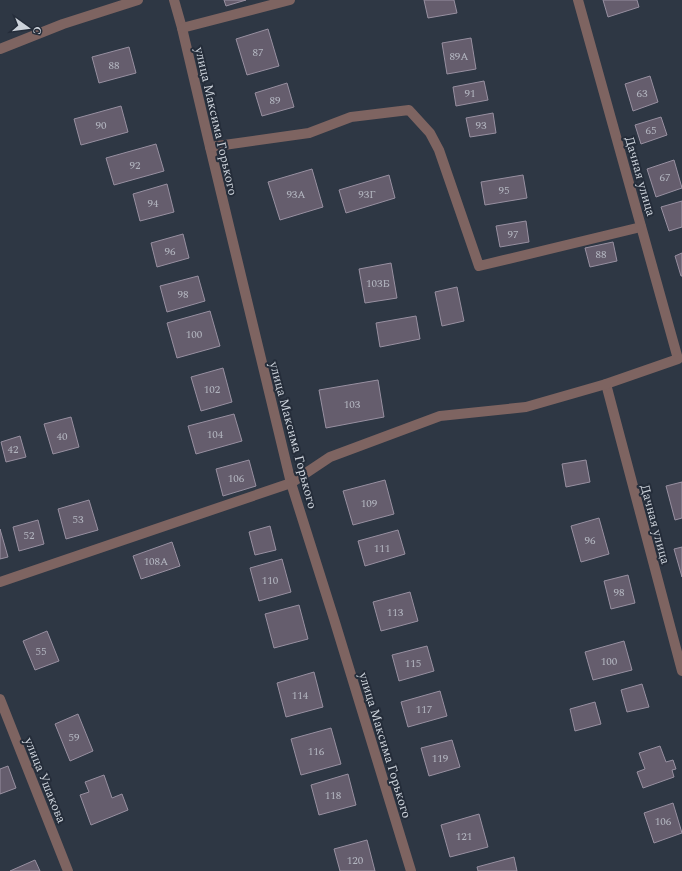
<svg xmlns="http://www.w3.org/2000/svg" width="682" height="871" viewBox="0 0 682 871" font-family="Spectral,serif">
	<rect width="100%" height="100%" fill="#2e3744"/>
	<!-- building -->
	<g fill="#655d6d" stroke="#9890a1">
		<polygon points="224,0 246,0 226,6"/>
		<polygon points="424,0 454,0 457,13 428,18"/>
		<polygon points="603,0 637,0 639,7 608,17"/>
		<polygon points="268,29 279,66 247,75 236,39"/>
		<polygon points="471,38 476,69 447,74 442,43"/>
		<polygon points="129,47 136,73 99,83 92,57"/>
		<polygon points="650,76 658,102 633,111 625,84"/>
		<polygon points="484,81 488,100 456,106 453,87"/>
		<polygon points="287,83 294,107 262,116 255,93"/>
		<polygon points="121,106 128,132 81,145 74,119"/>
		<polygon points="493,113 496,133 470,137 466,118"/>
		<polygon points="661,117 667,135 641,144 635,125"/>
		<polygon points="156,144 164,171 114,185 106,158"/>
		<polygon points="674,160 682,188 656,197 647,169"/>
		<polygon points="312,169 323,207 280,220 268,182"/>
		<polygon points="389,175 395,198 346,213 339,190"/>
		<polygon points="523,175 527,198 485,205 481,182"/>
		<polygon points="167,184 174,212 140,221 133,194"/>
		<polygon points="682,201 682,227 669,231 661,207"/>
		<polygon points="526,221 529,242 500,247 496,226"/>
		<polygon points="183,234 189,258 157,267 151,243"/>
		<polygon points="613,242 617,261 590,267 585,248"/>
		<polygon points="682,253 682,276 681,276 675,256"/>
		<polygon points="391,263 397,298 365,303 359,269"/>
		<polygon points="198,276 205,301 167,312 160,286"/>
		<polygon points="457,287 464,321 442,326 435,292"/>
		<polygon points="210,311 220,346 177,358 167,323"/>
		<polygon points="416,316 420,339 380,347 376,323"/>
		<polygon points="223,368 232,402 201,411 191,377"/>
		<polygon points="378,380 384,417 326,428 319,390"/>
		<polygon points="234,414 242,441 196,454 188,426"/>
		<polygon points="71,417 79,447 53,454 44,424"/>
		<polygon points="20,436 26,457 6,462 1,442"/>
		<polygon points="249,460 256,486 223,496 216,469"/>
		<polygon points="586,460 590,482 566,487 562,464"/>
		<polygon points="385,480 394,514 353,525 343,491"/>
		<polygon points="682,482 682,518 675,520 666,486"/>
		<polygon points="89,500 98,530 66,539 58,509"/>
		<polygon points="599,518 609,554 581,562 571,526"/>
		<polygon points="38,520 44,544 19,551 13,527"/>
		<polygon points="270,526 276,550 255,555 249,532"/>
		<polygon points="0,529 8,557 0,559"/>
		<polygon points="398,530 405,554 365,566 358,541"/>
		<polygon points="172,542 180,566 141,579 133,556"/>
		<polygon points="682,547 682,577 674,549"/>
		<polygon points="282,559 291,592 259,601 250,568"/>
		<polygon points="628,575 635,603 611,609 604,581"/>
		<polygon points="410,592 418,621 381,631 373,602"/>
		<polygon points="299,605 308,639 274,648 265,614"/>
		<polygon points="47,631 59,661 35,670 23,641"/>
		<polygon points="624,641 632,670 593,680 585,652"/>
		<polygon points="427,646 434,671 399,681 392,655"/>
		<polygon points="314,672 323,707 286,717 277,683"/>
		<polygon points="642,684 649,707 627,712 621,690"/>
		<polygon points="440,691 447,716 408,727 401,702"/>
		<polygon points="595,702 601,724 575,731 570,709"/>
		<polygon points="78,714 93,751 70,761 55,724"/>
		<polygon points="331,728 341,764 301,775 291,739"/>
		<polygon points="452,740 460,767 429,776 421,748"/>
		<polygon points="660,746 666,762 673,760 676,769 672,770 674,777 643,788 637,772 645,769 639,753"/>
		<polygon points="8,766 16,788 0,794 0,769"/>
		<polygon points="348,774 356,805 319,815 311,785"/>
		<polygon points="104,775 112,798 122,794 128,810 91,825 80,795 89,792 85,782"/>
		<polygon points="673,803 682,833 654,843 644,813"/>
		<polygon points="479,814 488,847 450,857 441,825"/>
		<polygon points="367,840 375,871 340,871 334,849"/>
		<polygon points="514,857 517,871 478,871 477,867"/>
		<polygon points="35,860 40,871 10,871"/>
	</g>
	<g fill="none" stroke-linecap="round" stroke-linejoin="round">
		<!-- minor -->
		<g stroke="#7e6461" stroke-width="10">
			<polyline points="174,0 182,28 210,147 291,483 334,619 411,871"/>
			<polyline points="182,28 290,0"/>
			<polyline points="0,49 63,24 138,0"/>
			<polyline points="210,147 309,133 351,117 409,110 430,133 439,150 479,266 641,227"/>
			<polyline points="606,384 682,671"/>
			<polyline points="0,582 291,483 330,457 440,416 526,407 606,384 678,359 578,0"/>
			<polyline points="0,699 68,871"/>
		</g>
	</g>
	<g text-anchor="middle" stroke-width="4" stroke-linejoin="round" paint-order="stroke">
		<!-- number labels -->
		<g font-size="11" fill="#b3b6c0">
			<text x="258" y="56">87</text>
			<text x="459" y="60">89А</text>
			<text x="114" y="69">88</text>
			<text x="470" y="97">91</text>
			<text x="642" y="97">63</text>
			<text x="275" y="104">89</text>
			<text x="101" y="129">90</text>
			<text x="481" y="129">93</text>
			<text x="651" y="134">65</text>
			<text x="135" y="169">92</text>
			<text x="665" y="181">67</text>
			<text x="504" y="194">95</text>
			<text x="296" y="198">93А</text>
			<text x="367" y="198">93Г</text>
			<text x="153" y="207">94</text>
			<text x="513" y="238">97</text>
			<text x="170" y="255">96</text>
			<text x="601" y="258">88</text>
			<text x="378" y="287">103Б</text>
			<text x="183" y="298">98</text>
			<text x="194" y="338">100</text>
			<text x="212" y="393">102</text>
			<text x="352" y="408">103</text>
			<text x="215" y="438">104</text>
			<text x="62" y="440">40</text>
			<text x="13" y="453">42</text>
			<text x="236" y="482">106</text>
			<text x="369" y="507">109</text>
			<text x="78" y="523">53</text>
			<text x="29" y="539">52</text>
			<text x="590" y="544">96</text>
			<text x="382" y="552">111</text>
			<text x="156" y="565">108А</text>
			<text x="270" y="584">110</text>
			<text x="619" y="596">98</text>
			<text x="395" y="616">113</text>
			<text x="41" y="655">55</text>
			<text x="609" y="665">100</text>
			<text x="413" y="667">115</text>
			<text x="300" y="699">114</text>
			<text x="424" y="713">117</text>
			<text x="74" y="741">59</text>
			<text x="316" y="755">116</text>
			<text x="440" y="762">119</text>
			<text x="333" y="799">118</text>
			<text x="663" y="825">106</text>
			<text x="464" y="840">121</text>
			<text x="355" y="864">120</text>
		</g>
		<!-- street labels -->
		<g font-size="13" fill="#cdd3db" stroke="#252d3a">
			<text transform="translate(217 121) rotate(77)" y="5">улица Максима Горького</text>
			<text transform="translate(641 176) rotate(74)" y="5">Дачная улица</text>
			<text transform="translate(294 435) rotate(75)" y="5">улица Максима Горького</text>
			<text transform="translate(656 524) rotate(75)" y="5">Дачная улица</text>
			<text transform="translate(386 745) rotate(73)" y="5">улица Максима Горького</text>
			<text transform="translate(46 780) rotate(68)" y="5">улица Ушакова</text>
		</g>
	</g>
	<!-- north arrow -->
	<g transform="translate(28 28) rotate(104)" stroke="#252d3a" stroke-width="3" paint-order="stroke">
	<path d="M0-3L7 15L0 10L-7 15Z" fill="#cdd3db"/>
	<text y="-6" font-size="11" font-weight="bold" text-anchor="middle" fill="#cdd3db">С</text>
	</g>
</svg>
